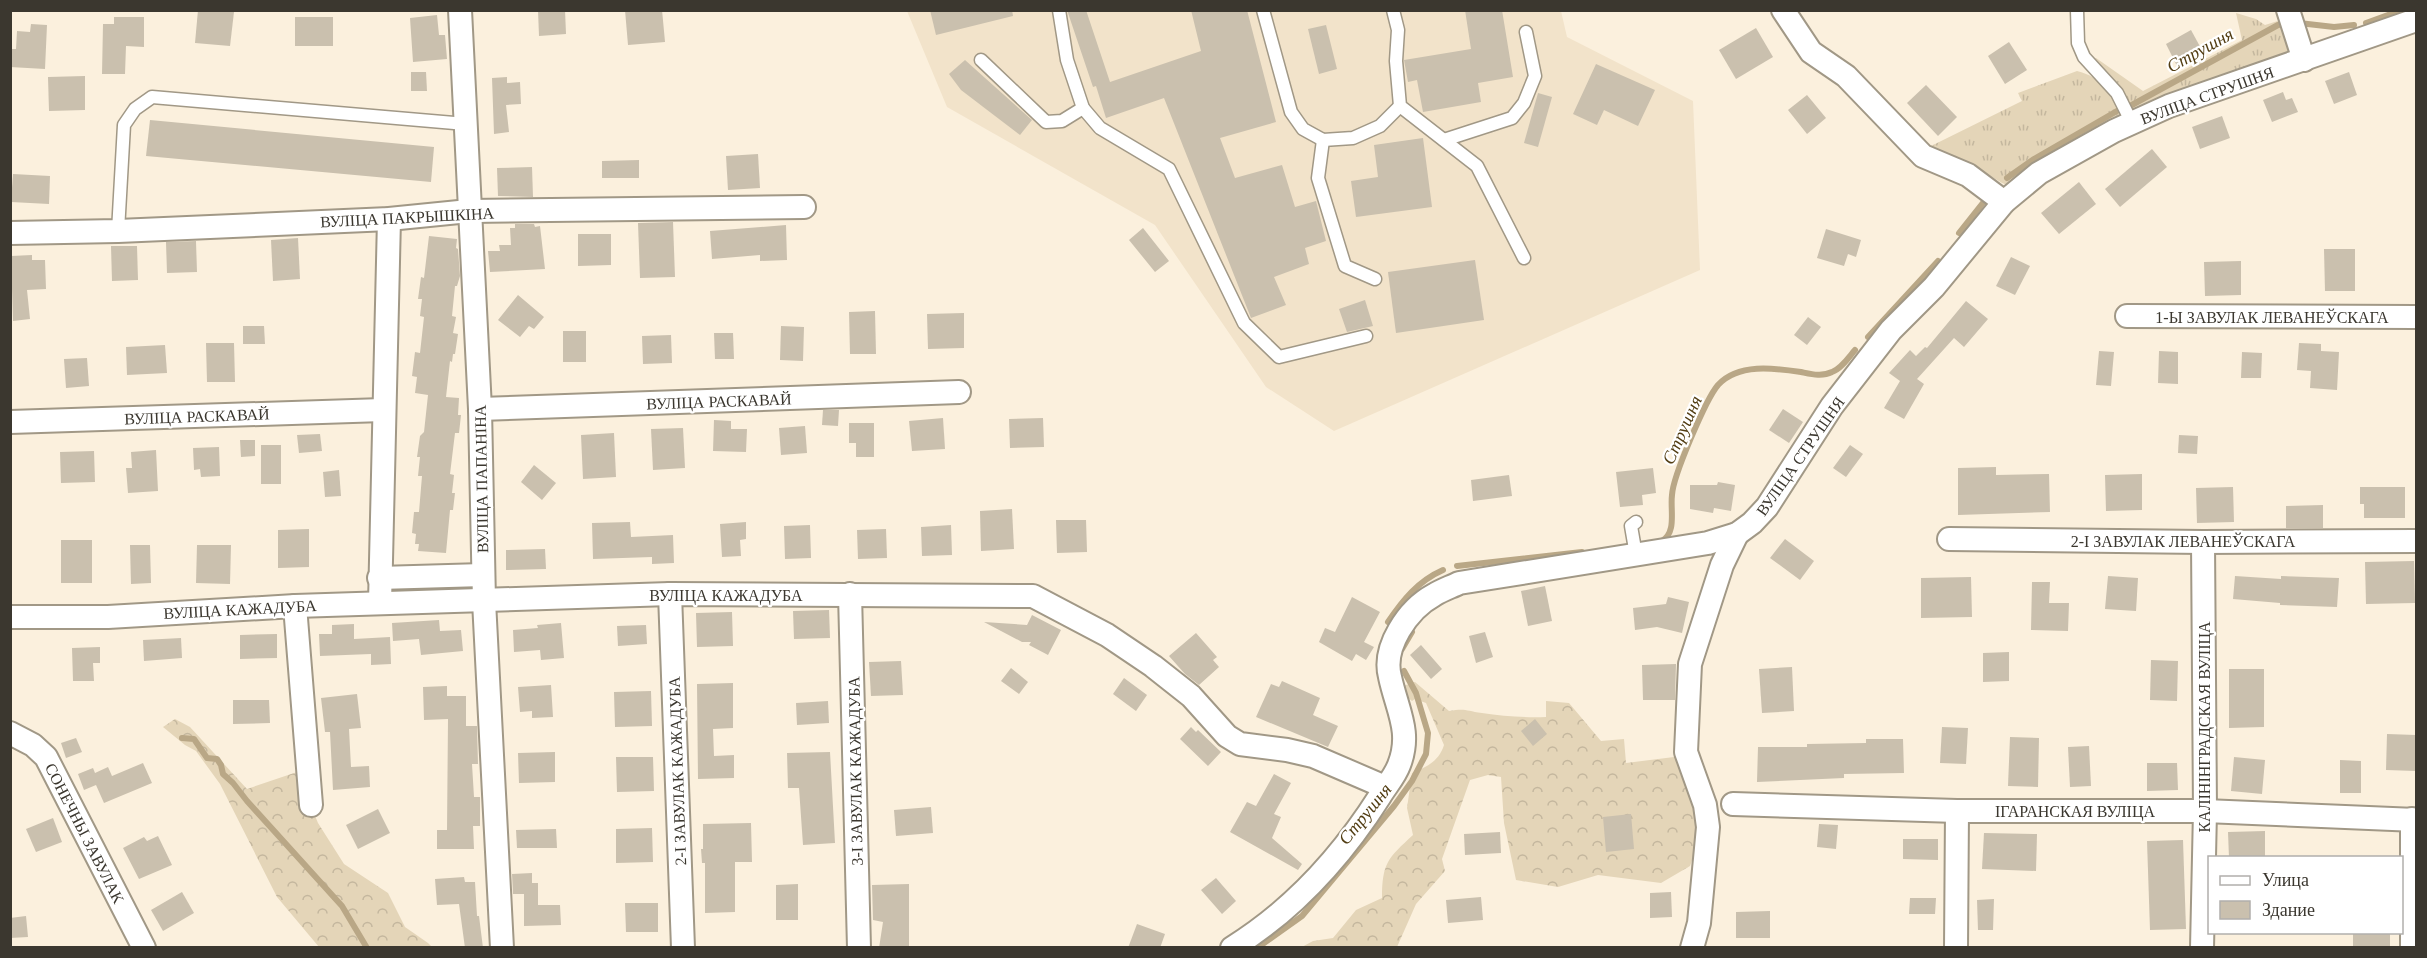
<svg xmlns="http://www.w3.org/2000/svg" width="2427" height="958" viewBox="0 0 2427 958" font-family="Georgia,serif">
	<defs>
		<pattern id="grass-tufts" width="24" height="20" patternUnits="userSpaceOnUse" patternTransform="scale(1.5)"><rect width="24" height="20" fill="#e4d5b8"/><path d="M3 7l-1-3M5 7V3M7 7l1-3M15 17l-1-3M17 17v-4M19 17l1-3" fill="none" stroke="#c4b79e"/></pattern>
		<pattern id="forest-crowns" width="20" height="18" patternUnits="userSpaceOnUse" patternTransform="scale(1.5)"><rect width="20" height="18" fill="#e4d5b8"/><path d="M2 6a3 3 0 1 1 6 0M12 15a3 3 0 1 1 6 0" fill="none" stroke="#c4b79e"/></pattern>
	</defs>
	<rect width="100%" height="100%" fill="#fbf0dd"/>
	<!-- built -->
	<polygon fill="#f2e3ca" points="907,11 1561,11 1567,37 1693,101 1700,270 1334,431 1266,387 1155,225 947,107"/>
	<!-- grass -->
	<g fill="url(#grass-tufts)">
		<polygon points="2236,13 2256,19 2265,25 2284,19 2293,50 2280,60 2212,79 2133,110 2122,92 2092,60 2096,58 2143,91 2242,40"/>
		<path d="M 2077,71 C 2101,77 2112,92 2122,114 L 2009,186 C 1998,182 1990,174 1979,171 C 1960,164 1943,160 1927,148 L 2022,101 L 2018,93 Z"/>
	</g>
	<!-- forest -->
	<g fill="url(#forest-crowns)">
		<path d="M 1415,682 L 1449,711 C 1466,708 1466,711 1482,713 C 1503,716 1525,718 1546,717 L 1546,701 L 1569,703 L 1601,741 L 1624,739 L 1626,763 L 1682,756 L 1702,832 L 1690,866 L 1661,883 L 1598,875 L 1558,887 L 1516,880 L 1504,823 L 1501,777 L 1488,775 L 1470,780 L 1442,859 L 1445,871 L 1416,904 L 1397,947 L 1300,948 L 1313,941 L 1333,938 L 1356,910 L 1382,898 C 1382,863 1388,858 1413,835 L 1407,808 L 1412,773 C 1427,767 1439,761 1444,745 L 1426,703 L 1415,699 L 1412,701 L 1407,697 L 1403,686 Z"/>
		<polygon points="175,719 190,727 247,789 297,772 318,823 344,864 388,893 405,927 428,943 432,947 319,947 277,897 220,784 196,751 185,745 163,727"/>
	</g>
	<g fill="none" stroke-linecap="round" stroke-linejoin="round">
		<!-- stream -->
		<g stroke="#b9a786" stroke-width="6">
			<polyline points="2299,23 2334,27 2354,25"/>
			<polyline points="2366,23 2399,11"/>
			<polyline points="2130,106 2278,25 2286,24"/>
			<polyline points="2007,178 2034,159 2117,111"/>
			<polyline points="1959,233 1986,199"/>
			<polyline points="1868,337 1938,261"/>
			<path d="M 1662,541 C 1677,532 1670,510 1672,495 C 1673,476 1706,399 1718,385 C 1738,363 1774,368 1801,372 C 1811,374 1822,377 1832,372 C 1841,369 1849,357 1855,350"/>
			<polyline points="1457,566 1582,552"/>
			<path d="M 1388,622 C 1403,600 1418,581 1443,570"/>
			<polyline points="1402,649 1412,632"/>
			<polyline points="182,738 194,739 207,758 217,759 221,765 223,774 233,783 247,801 342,906 367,948"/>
			<polyline points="1257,948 1302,916 1394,806 1412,781 1426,754 1428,733 1416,693 1404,671"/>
		</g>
	</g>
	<!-- building -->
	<g fill="#cac0ae">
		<polygon points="198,10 234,12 230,46 195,43"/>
		<polygon points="538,10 565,10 566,34 539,36"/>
		<polygon points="625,10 662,10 665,42 628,45"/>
		<polygon points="930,10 1012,10 1013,16 936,35"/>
		<polygon points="1067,10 1086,10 1110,82 1201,51 1191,10 1247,10 1276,122 1220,138 1235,178 1282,165 1295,207 1316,201 1326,241 1305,248 1309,264 1274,277 1286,305 1251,318 1164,98 1106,118 1096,86 1093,87"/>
		<polygon points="1465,10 1502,10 1513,77 1478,83 1481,102 1423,112 1417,80 1408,82 1404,60 1471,49"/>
		<polygon points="437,15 439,35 445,35 447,59 413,62 410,18"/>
		<polygon points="114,17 144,17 144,47 126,46 125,74 102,74 103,24 114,24"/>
		<rect x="295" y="17" width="38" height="29"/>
		<polygon points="31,24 47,25 45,69 10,67 12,49 16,49 17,31 30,32"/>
		<polygon points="1326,25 1337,69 1319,74 1308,29"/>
		<polygon points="1756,28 1773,57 1736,79 1719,50"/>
		<polygon points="2191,30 2203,52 2177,66 2166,44"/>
		<polygon points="2009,42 2027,70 2005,84 1988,56"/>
		<polygon points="965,60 1032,120 1020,135 961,90 949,74"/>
		<polygon points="1596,64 1655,90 1638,126 1604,110 1597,125 1573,114"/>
		<polygon points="411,72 426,72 427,91 411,91"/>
		<polygon points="2349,72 2357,95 2334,104 2325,81"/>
		<polygon points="85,76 85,110 49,111 48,77"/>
		<polygon points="507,77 507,83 520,82 521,104 506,105 509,132 494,134 492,78"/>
		<polygon points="1926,85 1957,117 1938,136 1907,103"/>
		<polygon points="2283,92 2286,100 2292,98 2298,112 2272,122 2263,100"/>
		<polygon points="1538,93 1552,97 1538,147 1524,143"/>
		<polygon points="1807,95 1826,118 1807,134 1788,110"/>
		<polygon points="2222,116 2230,138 2200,149 2192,127"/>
		<polygon points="150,120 434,147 431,182 146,156"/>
		<polygon points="1423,138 1432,207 1356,217 1351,181 1378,177 1374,145"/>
		<polygon points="2152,149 2167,167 2120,207 2105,189"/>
		<polygon points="758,154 760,188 728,190 726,156"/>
		<polygon points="639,160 639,178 602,178 602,161"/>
		<polygon points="532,167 533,197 498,196 497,168"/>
		<polygon points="13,174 50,176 49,204 11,202"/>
		<polygon points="2079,182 2096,204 2059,234 2041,213"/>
		<polygon points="673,222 675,277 640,278 638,223"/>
		<polygon points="515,224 534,224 535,227 540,226 545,269 490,272 488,251 500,251 499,245 511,245 510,228 515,228"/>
		<polygon points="786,225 787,260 760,261 760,255 712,259 710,231"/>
		<polygon points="1143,228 1169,261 1155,272 1129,240"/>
		<polygon points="1826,229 1861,240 1856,257 1848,254 1844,266 1817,258"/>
		<polygon points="578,234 611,234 611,265 578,266"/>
		<polygon points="429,236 457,239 456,248 458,249 460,276 457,286 455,286 452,316 456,317 453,333 458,334 455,354 453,354 452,362 450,361 446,397 459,398 458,415 461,415 459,433 455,433 450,474 454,475 452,493 455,493 453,510 450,510 446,553 418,551 419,544 415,544 416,534 412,533 414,512 419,512 422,476 418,476 420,457 417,457 420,436 424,432 428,395 415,393 417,377 412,376 415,352 420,353 424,317 420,316 422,299 418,299 421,277 424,278"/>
		<polygon points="298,238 300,279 273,281 271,240"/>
		<polygon points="196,241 197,272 167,273 166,242"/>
		<polygon points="111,246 137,246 138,280 112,281"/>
		<polygon points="2324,249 2355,249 2355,291 2325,291"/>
		<polygon points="32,255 32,260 45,260 46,289 27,290 30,319 13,321 11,256"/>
		<polygon points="2011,257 2030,266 2015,295 1996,286"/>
		<polygon points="1475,260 1484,320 1396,333 1388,272"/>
		<polygon points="2241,261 2241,295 2205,296 2204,262"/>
		<polygon points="518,295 544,317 534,329 529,326 520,337 498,320"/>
		<polygon points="1365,300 1373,326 1347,332 1339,309"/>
		<polygon points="1966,301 1988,319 1964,347 1954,338 1917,379 1924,384 1904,419 1884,408 1900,381 1889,373 1910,350 1916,356 1925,347 1927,348"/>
		<polygon points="875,311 876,354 850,354 849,312"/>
		<polygon points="964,313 964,348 928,349 927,314"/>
		<polygon points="1808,317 1821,327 1807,345 1794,335"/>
		<polygon points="243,326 264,326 265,344 243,344"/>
		<polygon points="781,326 804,327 803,361 780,360"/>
		<rect x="563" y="331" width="23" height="31"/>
		<polygon points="714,333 733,333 734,359 715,359"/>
		<polygon points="671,335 672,363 643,364 642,336"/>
		<polygon points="206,343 234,343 235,382 207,382"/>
		<polygon points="2299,343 2321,344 2321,351 2339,352 2337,390 2310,388 2311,371 2297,370"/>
		<polygon points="165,345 167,373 127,375 126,347"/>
		<polygon points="2099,351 2114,352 2111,386 2096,385"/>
		<polygon points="2159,351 2178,352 2178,384 2158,383"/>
		<polygon points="2242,352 2262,353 2261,378 2241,378"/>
		<polygon points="87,358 89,386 66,388 64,359"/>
		<polygon points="1783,409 1803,422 1789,443 1769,430"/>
		<polygon points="823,410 839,410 838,426 822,425"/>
		<polygon points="943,418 945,449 912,451 909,421"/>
		<polygon points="1043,418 1044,447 1010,448 1009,419"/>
		<polygon points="714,420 731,421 731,429 747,429 746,452 713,451"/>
		<polygon points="849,423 874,423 874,457 856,457 856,443 849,443"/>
		<polygon points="805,426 807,453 781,455 779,428"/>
		<polygon points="683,428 685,468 653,470 651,429"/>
		<polygon points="614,433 616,477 583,479 581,435"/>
		<polygon points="320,434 322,451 299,453 297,435"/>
		<polygon points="2179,435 2198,436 2197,454 2178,453"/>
		<polygon points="240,440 255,440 255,456 241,457"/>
		<rect x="261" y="445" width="20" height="39"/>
		<polygon points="1850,445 1863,454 1846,477 1833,468"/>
		<polygon points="219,447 220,476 201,477 200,469 194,470 193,448"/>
		<polygon points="156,450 158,491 128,493 126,468 132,468 131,452"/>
		<polygon points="94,451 95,482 61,483 60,452"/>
		<polygon points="534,465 556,483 542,500 521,482"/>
		<polygon points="1996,467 1996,475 2049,474 2050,512 1958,515 1958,468"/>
		<polygon points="1653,468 1656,493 1642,495 1643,505 1620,507 1616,472"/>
		<polygon points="339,470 341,496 325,497 323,472"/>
		<polygon points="2142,474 2142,510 2106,511 2105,475"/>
		<polygon points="1509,475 1512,496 1473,501 1471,480"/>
		<polygon points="1718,482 1735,485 1731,511 1714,508 1713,513 1690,509 1690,485 1717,485"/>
		<polygon points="2233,487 2234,522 2197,523 2196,488"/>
		<polygon points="2360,487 2405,487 2405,518 2364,518 2364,504 2360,504"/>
		<polygon points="2323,505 2323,528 2286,528 2286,506"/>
		<polygon points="1012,509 1014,549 981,551 980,511"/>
		<polygon points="1056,520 1086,520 1087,552 1057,553"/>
		<polygon points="630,522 631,537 673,535 674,563 652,564 652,557 593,559 592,523"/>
		<polygon points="746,522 746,539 740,540 741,556 722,557 720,524"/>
		<polygon points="810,525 811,558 785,559 784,526"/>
		<polygon points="951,525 952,555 922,556 921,527"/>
		<polygon points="309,529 309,567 278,568 278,530"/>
		<polygon points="886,529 887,558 858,559 857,530"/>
		<polygon points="1785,539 1814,561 1800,580 1770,558"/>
		<rect x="61" y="540" width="31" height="43"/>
		<polygon points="130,545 150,545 151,583 131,584"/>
		<polygon points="197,545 231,545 230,584 196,583"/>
		<polygon points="545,549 546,569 506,570 506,550"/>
		<polygon points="2414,561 2415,603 2366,604 2365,562"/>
		<polygon points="2108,576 2138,578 2136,611 2105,609"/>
		<polygon points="2235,576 2281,579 2281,576 2339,578 2337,607 2280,605 2280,603 2233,599"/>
		<polygon points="1971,577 1972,617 1921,618 1921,578"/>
		<polygon points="2032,582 2050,582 2049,603 2069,603 2068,631 2031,630"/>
		<polygon points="1545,586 1552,621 1528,626 1521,591"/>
		<polygon points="1352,597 1380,612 1364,642 1374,647 1366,660 1356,654 1352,661 1319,642 1325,628 1335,632"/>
		<polygon points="1668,597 1689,602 1682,633 1657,627 1635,630 1633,608 1666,604"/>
		<polygon points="829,610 830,638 794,639 793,611"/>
		<polygon points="732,612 733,646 697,647 696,613"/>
		<polygon points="1032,615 1061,630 1048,655 1029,645 1031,642 1022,642 984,622 1027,625"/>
		<polygon points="439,620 440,631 461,630 463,651 421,655 419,639 393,641 392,623"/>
		<polygon points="561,623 564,658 541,660 540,650 514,652 513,630 538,628 537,625"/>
		<polygon points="354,624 354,639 390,637 391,664 371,665 371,654 320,656 319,634 332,634 332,625"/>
		<polygon points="646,625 647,644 618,646 617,626"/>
		<polygon points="1485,632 1493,657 1476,663 1469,636"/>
		<polygon points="1196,633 1217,657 1213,660 1219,667 1199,685 1185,674 1169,656"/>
		<polygon points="277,634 277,658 240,659 240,635"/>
		<polygon points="181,638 182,658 144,661 143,640"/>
		<polygon points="1421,645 1442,669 1431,679 1410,655"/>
		<polygon points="100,647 100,663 93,663 94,681 73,681 72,648"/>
		<polygon points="2009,652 2009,681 1983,682 1983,653"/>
		<polygon points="2151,660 2178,661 2177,701 2150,700"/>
		<polygon points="901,661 903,695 871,696 869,662"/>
		<polygon points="1676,664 1675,700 1643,700 1642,665"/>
		<polygon points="1792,667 1794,711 1762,713 1759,669"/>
		<polygon points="1011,668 1028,682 1019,694 1001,681"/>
		<polygon points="2229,669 2264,669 2264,727 2229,728"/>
		<polygon points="1124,678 1147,695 1136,711 1113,694"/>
		<polygon points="1282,681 1320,698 1313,715 1338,726 1328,747 1256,717 1271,684 1279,687"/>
		<polygon points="733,683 733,728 713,729 714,756 734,755 734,778 698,779 697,684"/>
		<polygon points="551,685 553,717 532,718 532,711 520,712 518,687"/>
		<polygon points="447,686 447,696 466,696 466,726 477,726 478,764 472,764 474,797 480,797 480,826 473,826 474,849 437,849 437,830 447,830 448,719 424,720 423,687"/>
		<polygon points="651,691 652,726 615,727 614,692"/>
		<polygon points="357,694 361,728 349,729 351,767 369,766 370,787 333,790 330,732 325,732 321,698"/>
		<polygon points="233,700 269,700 270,723 233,724"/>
		<polygon points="828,701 829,723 797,725 796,703"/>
		<polygon points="1535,719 1547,734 1533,746 1521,731"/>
		<polygon points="1191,727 1196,732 1198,730 1221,752 1208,766 1180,739"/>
		<polygon points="1942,727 1968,728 1966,764 1940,763"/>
		<polygon points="2387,734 2416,735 2416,771 2386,770"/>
		<polygon points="2010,737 2039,738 2038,787 2008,786"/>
		<polygon points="76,738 82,752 66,758 61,743"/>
		<polygon points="1866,739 1903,739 1904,773 1844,774 1844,778 1757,782 1758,747 1807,747 1807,744 1866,743"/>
		<polygon points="2089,746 2091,786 2070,787 2068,747"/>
		<polygon points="555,752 555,782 519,783 518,753"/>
		<polygon points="830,752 835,843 803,845 799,788 788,788 787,753"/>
		<polygon points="616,757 653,757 654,791 617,792"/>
		<polygon points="2234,757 2265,760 2262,794 2231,791"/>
		<polygon points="2340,760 2361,761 2361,793 2340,793"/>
		<polygon points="143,763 152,783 104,803 96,785 84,790 78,774 93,768 95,773 108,767 112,776"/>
		<polygon points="2147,763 2177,763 2178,790 2147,791"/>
		<polygon points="1274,774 1291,783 1274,814 1281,817 1272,838 1302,864 1298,870 1230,832 1247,802 1256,806"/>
		<polygon points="931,807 933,833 896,836 894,810"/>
		<polygon points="378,809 390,833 358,849 346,825"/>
		<polygon points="1631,814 1634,849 1606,852 1603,817"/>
		<polygon points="53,818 62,842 36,852 26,829"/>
		<polygon points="751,823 752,862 735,862 735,912 705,913 705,863 702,863 701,849 703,849 703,824"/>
		<polygon points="1819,824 1838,825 1836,849 1817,847"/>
		<polygon points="652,828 653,862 616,863 616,829"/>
		<polygon points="556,829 557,848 517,848 516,830"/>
		<polygon points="2265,831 2265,858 2229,858 2228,832"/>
		<polygon points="1500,832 1501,853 1465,855 1464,834"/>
		<polygon points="1984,833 2037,834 2036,871 1982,869"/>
		<polygon points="158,836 172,865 139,879 123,848 144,837 147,841"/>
		<polygon points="1903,839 1938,839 1938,860 1903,859"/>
		<polygon points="2183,840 2186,929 2150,930 2147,841"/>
		<polygon points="532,873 532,883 538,883 538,905 560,905 561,925 524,926 524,894 513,894 512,874"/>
		<polygon points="464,877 465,882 475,882 477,916 479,916 483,948 465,948 459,904 437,905 435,879"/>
		<polygon points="1216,878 1236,901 1222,914 1201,890"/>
		<polygon points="798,884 798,920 776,920 776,885"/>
		<polygon points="909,884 909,948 879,948 883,922 873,920 872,885"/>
		<polygon points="182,892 194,913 163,931 151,910"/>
		<polygon points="1671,892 1672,917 1650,918 1650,893"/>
		<polygon points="1481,897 1483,920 1448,923 1446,900"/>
		<polygon points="1910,898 1936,898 1935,914 1909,914"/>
		<polygon points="1994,899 1993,930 1978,930 1977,900"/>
		<polygon points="625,903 658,903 658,932 626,932"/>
		<polygon points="1770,911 1770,938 1736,938 1736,912"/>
		<polygon points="26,916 28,937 10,938 10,918"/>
		<polygon points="1137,924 1165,934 1160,948 1128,948"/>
		<rect x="2353" y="933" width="37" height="15"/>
	</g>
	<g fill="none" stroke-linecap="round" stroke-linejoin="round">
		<!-- service casing -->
		<g stroke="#a19886" stroke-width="15">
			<g id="service">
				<polyline points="1059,10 1067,60 1083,108 1100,128 1169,169 1244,323 1279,357 1366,336"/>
				<polyline points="1263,10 1291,112 1303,129 1323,140 1353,138 1380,126 1400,106"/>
				<polyline points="1393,10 1398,30 1396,61 1400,106 1477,166 1524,258"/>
				<polyline points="2077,10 2078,43 2084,57 2117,93 2132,123"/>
				<polyline points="981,60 1046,122 1062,121 1083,108"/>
				<polyline points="1323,140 1318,178 1345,266 1375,279"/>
				<polyline points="1444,140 1512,118 1524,103 1535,76 1526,32"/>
				<polyline points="118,231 124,125 135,109 152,97 466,124"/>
				<polyline points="1636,522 1631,526 1636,555"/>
			</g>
		</g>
		<!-- minor casing -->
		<g stroke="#a19886" stroke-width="26">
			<g id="minor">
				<polyline points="460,10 480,409 484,601 502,948"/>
				<polyline points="1783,10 1811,52 1846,76 1923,156 1968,175 2004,202"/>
				<polyline points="2288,10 2304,60"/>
				<polyline points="10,233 118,231 389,219 469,211 804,207"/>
				<polyline points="2127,316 2416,317"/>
				<polyline points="480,409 959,392"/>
				<polyline points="10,422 383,410"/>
				<polyline points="1949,539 2203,542 2416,541"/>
				<polyline points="379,578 483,575"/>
				<polyline points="670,594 683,948"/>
				<polyline points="850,594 859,948"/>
				<polyline points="380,603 389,219"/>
				<polyline points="295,606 311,805"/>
				<polyline points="10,617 108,617 295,606 670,594 1033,596 1107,635 1153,666 1191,696 1227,736 1240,744 1287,750 1313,756 1385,787"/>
				<polyline points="10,733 33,745 46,757 144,948"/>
				<polyline points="1733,804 1957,811 2205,811 2416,820"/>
				<polyline points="2412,819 2412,948"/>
				<path d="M 1232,948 C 1293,910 1342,856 1380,796 C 1386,786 1395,776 1399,765 C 1412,732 1397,710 1390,677 C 1382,647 1408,609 1434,595 C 1442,590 1451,587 1459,583 L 1708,543 L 1737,534 L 1752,523 L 1767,507 L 1832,406 L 1891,330 L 1934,287 L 2004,202 L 2039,173 L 2114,131 L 2169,106 L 2416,20"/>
				<polyline points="1692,948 1699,923 1708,827 1705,805 1686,752 1690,664 1722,565 1737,534"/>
				<polyline points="1956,948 1957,811"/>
				<polyline points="2202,948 2205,811 2203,542"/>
			</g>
		</g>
		<!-- service -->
		<use href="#service" stroke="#fff" stroke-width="12"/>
		<!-- minor -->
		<use href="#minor" stroke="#fff" stroke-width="22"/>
	</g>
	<g text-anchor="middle" stroke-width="4.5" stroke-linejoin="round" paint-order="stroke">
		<!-- street labels -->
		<g font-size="16" fill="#3b372f" stroke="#fff">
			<text transform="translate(2207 95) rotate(-20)" y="6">ВУЛІЦА СТРУШНЯ</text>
			<text transform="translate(407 217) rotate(-3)" y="6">ВУЛІЦА ПАКРЫШКІНА</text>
			<text x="2272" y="323">1-Ы ЗАВУЛАК ЛЕВАНЕЎСКАГА</text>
			<text transform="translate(719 401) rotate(-2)" y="6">ВУЛІЦА РАСКАВАЙ</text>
			<text transform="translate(197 416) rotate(-2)" y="6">ВУЛІЦА РАСКАВАЙ</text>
			<text transform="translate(1800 456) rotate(-55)" y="6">ВУЛІЦА СТРУШНЯ</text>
			<text transform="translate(481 479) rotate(-91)" y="6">ВУЛІЦА ПАПАНІНА</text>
			<text x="2183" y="547">2-І ЗАВУЛАК ЛЕВАНЕЎСКАГА</text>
			<text x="726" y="601">ВУЛІЦА КАЖАДУБА</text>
			<text transform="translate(240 609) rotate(-3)" y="6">ВУЛІЦА КАЖАДУБА</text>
			<text transform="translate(2204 727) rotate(-90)" y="6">КАЛІНІНГРАДСКАЯ ВУЛІЦА</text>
			<text transform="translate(677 771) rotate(-92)" y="6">2-І ЗАВУЛАК КАЖАДУБА</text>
			<text transform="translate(855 771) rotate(-91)" y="6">3-І ЗАВУЛАК КАЖАДУБА</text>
			<text x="2075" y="817">ІГАРАНСКАЯ ВУЛІЦА</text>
			<text transform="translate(85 833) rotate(63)" y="6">СОНЕЧНЫ ЗАВУЛАК</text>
		</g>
		<!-- water labels -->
		<g font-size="18" font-style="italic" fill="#523d13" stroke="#fff">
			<text transform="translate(2200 50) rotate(-29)" y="6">Струшня</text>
			<text transform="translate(1682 430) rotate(-66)" y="6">Струшня</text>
			<text transform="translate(1365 814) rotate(-51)" y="6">Струшня</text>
		</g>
	</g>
	<!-- border -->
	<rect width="2427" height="958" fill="none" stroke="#3b372f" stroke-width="24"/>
	<!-- legend -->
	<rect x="2208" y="856" width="195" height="78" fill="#ffffff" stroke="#b1afac" stroke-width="1.5"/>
	<rect x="2220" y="876" width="30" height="9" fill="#ffffff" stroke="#b1afac" stroke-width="1.5"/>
	<text x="2262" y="886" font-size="18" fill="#3b372f">Улица</text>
	<rect x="2220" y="901" width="30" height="18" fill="#cac0ae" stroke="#b1afac" stroke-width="1.5"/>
	<text x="2262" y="916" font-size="18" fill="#3b372f">Здание</text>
</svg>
